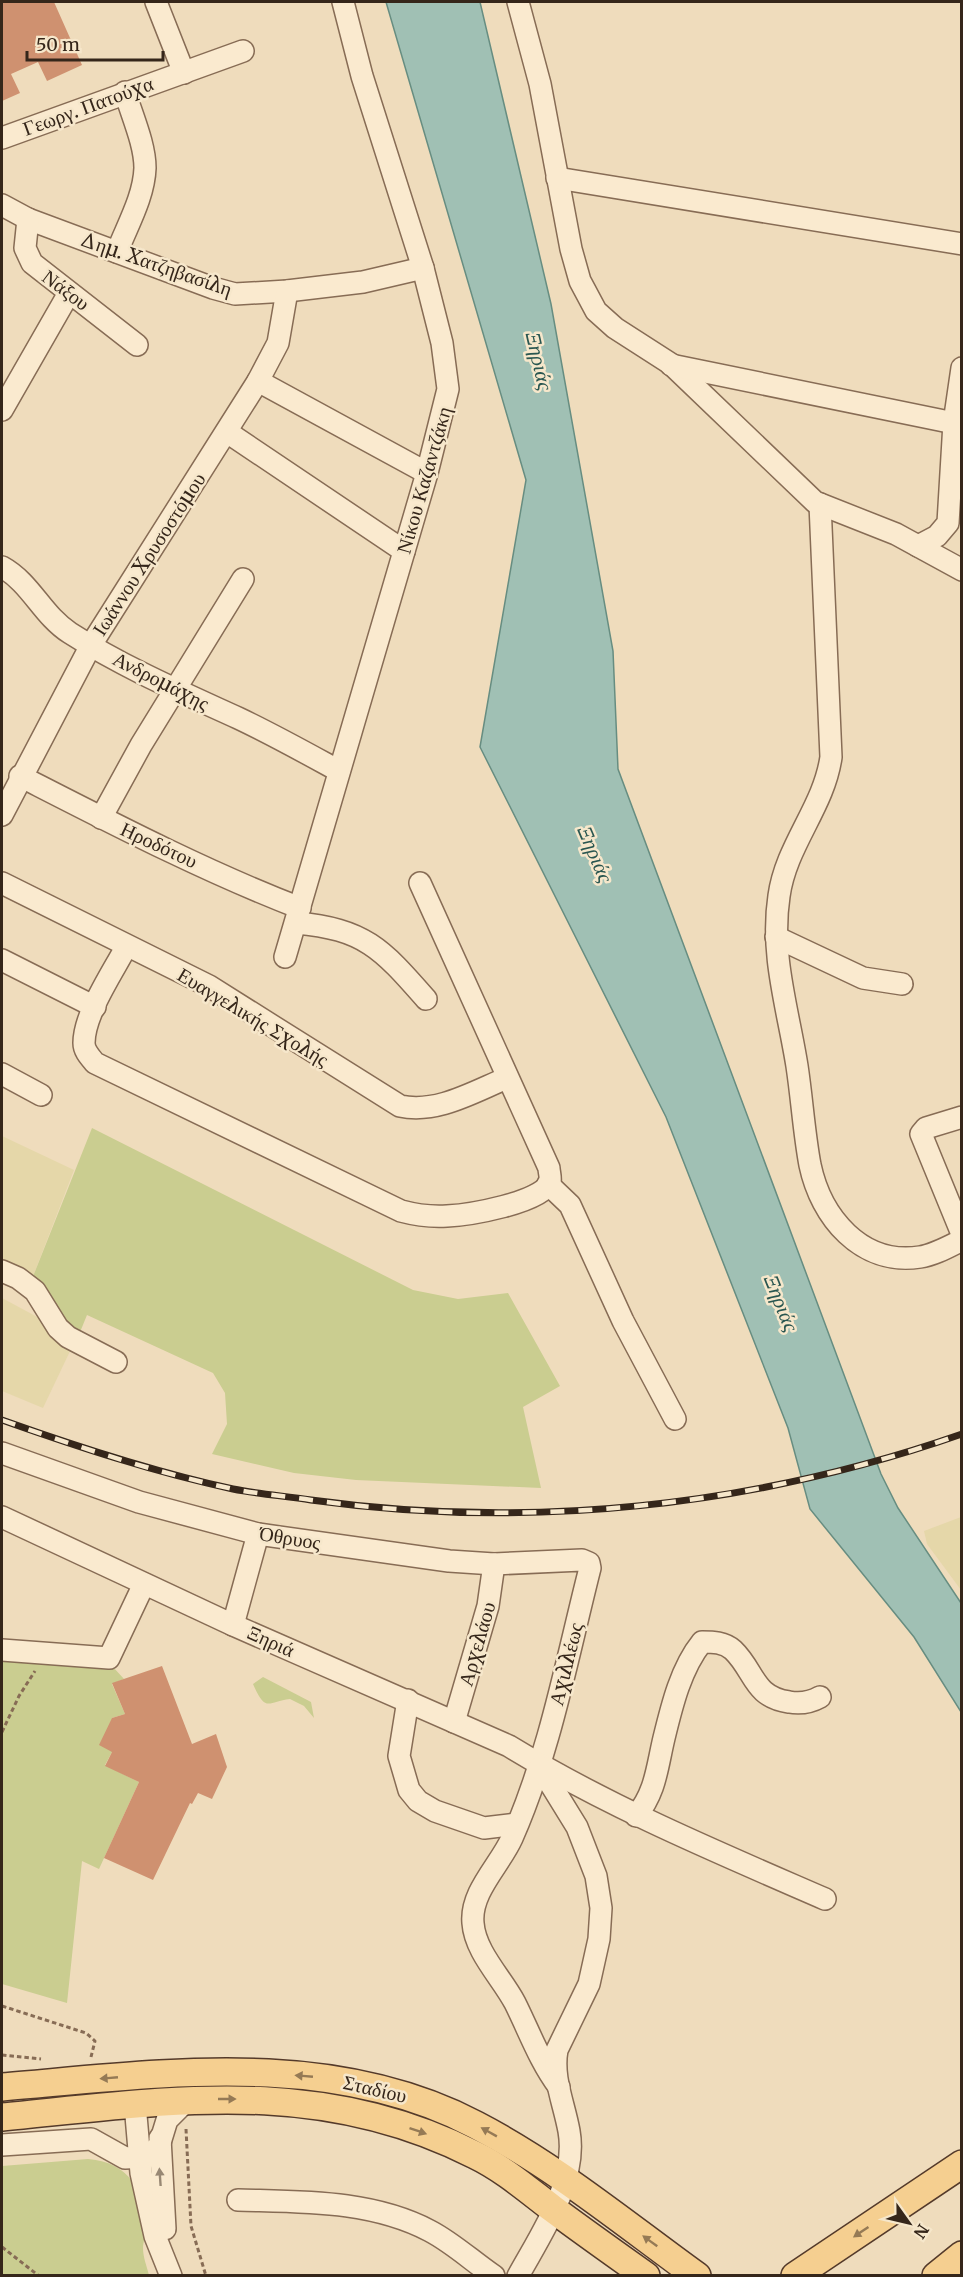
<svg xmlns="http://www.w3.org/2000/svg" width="963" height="2277" viewBox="0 0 963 2277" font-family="Merriweather,serif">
	<rect width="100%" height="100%" fill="#efdcbc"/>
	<!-- farmland -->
	<g fill="#e5d7a9">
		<polygon points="2,1136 74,1170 32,1279 2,1265"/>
		<polygon points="2,1298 41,1319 72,1347 43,1408 2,1391"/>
		<polygon points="961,1517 962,1517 961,1590 927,1544 924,1531"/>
	</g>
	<!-- green -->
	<g fill="#cacd90">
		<polygon points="92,1128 413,1290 458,1299 508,1293 560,1386 523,1407 541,1488 356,1480 294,1473 212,1454 227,1424 225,1393 213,1373 87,1315 78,1337 32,1279"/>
		<polygon points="2,1659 113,1667 124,1679 112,1684 125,1714 112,1718 112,1752 105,1765 139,1782 99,1869 82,1861 67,2003 2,1984"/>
		<path d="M 263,1677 L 311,1702 L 314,1718 L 304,1706 L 290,1699 C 267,1702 266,1713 253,1684 Z"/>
		<path d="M 88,2159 C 131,2163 143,2190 145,2230 C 146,2236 143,2242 143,2248 C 143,2257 147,2267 149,2275 L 2,2276 L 2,2166 Z"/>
	</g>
	<!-- water -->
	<polygon fill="#a0c0b4" stroke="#678d81" stroke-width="1.5" points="386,2 480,2 551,304 613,651 618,769 881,1474 898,1508 961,1603 961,1712 914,1637 810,1509 788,1428 666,1117 480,747 526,480"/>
	<!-- building -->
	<g fill="#cf9170">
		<polygon points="2,2 54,2 82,65 47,81 38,62 11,74 20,93 2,101"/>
		<polygon points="162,1666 192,1744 216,1734 227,1767 212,1799 198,1793 192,1804 190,1803 153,1880 104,1858 139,1782 105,1766 112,1752 99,1745 112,1718 125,1714 112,1683"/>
	</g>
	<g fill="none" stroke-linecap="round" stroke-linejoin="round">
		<!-- minor casing -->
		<g stroke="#876c55" stroke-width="24">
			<g id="minor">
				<polyline points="156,2 184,73"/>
				<polyline points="518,2 540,84 571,249 580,281 596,311 615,328 671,364 815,502 896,534 962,570"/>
				<polyline points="2,138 243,51"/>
				<polyline points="557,178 962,244"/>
				<polyline points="2,205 28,219 213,288 235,294 287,291 363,282 423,268"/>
				<polyline points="28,219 25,248 32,263 137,345"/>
				<path d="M 117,252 C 127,226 144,197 145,168 C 145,144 132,116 125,92"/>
				<polyline points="671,365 954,423"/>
				<polyline points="258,381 427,473"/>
				<polyline points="2,410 69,293"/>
				<polyline points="227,432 404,551"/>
				<path d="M 820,504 L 831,757 C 824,807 786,845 779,896 C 770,955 788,1009 797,1066 C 802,1099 804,1133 810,1165 C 821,1217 861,1266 920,1257 C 934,1255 948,1247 962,1240"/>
				<polyline points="918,546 937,536 948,523 954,423 962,368"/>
				<path d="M 2,567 C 31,583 42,615 70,633 C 123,667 181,692 238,718 C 272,734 306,753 339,771"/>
				<path d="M 20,776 C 112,823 204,871 300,908"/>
				<polyline points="2,815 91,645 258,381 278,343 287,291"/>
				<polyline points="101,818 141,745 243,579"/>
				<path d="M 2,883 L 209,986 L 400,1106 C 437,1114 473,1092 507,1078"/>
				<path d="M 296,923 C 365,929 382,949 426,999"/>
				<polyline points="776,937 863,978 902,984"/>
				<path d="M 126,947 C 113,972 84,1014 84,1043 C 84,1051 90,1057 95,1063 L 401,1211 C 416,1215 431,1217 447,1216 C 468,1215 542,1203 550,1182 C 551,1177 549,1172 549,1168 L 420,883"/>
				<polyline points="285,957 427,473 448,389 442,343 423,268 362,76 343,2"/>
				<polyline points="2,960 95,1007"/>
				<polyline points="2,1074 41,1095"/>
				<polyline points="962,1117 926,1128 921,1134 962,1234"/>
				<polyline points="548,1184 570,1205 623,1321 675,1419"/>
				<polyline points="2,1271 18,1278 35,1291 58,1328 68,1337 116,1362"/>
				<path d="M 2,1453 L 139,1502 L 258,1534 L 449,1561 L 494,1564 L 582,1560 L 589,1563 L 590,1568 C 567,1658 550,1752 512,1838 C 500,1865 470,1892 473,1923 C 475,1952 502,1978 515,2003 C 529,2031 540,2062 559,2087"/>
				<path d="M 2,1517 L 233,1625 L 509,1746 C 609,1807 717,1852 825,1899"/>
				<polyline points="233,1625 258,1534"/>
				<polyline points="2,1650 109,1658 144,1584"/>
				<polyline points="408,1700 399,1756 409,1790 418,1801 435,1811 484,1828 517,1824"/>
				<polyline points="454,1722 488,1606 494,1564"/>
				<path d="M 636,1816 C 656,1792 657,1767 664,1738 C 672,1705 681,1668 702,1642 C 713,1642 724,1642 733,1650 C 755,1671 753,1697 789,1702 C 800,1704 811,1702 820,1697"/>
				<polyline points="135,2104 141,2173 155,2236 171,2276"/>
				<polyline points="160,2138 165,2229"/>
				<polyline points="2,2145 91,2139 125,2158 147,2157 159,2146 167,2120 186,2101"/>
				<path d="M 238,2200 C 302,2202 371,2200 430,2231 C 453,2243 472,2261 494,2276"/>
				<path d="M 518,2276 C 541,2234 578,2181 569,2131 C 564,2103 552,2078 557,2050 L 589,1984 L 599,1939 L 601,1908 L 596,1876 L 577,1827 L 540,1767"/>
			</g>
		</g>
		<!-- major casing -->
		<g stroke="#543a2a" stroke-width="30">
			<g id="major">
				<path d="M 2,2087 C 159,2074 330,2048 476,2125 C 555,2166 625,2224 697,2276"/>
				<path d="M 2,2117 C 168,2101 318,2075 475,2155 C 504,2169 528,2190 553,2209 C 584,2232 615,2254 646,2276"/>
				<polyline points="795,2276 962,2164"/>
				<polyline points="936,2276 962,2255"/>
			</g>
		</g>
		<!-- path -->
		<g stroke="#876c55" stroke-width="3" stroke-dasharray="4.5 3" stroke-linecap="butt">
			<polyline points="2,1732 19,1696 35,1671"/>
			<polyline points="2,2006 86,2033 95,2041 91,2057"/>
			<polyline points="2,2055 41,2059"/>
			<polyline points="186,2129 191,2226 206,2276"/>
			<polyline points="2,2247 39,2276"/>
		</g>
		<!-- minor -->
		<use href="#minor" stroke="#faeacf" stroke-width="21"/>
		<!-- major -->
		<use href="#major" stroke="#f5cf90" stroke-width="27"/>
		<!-- rail casing -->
		<g stroke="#35261a" stroke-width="7">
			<path id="rail" d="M 2,1420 C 78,1447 154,1472 233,1489 C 258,1494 285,1496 311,1500 C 530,1530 753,1507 962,1434"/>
		</g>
		<!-- rail -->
		<use href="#rail" stroke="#f6e7cb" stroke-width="4.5" stroke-dasharray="14" stroke-linecap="butt"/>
	</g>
	<!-- one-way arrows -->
	<defs><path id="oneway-solid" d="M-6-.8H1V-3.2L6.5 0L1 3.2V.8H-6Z" transform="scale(1.5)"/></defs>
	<g fill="#957a55">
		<use href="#oneway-solid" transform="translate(304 2076) rotate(-175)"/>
		<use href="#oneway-solid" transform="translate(109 2078) rotate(175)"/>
		<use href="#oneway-solid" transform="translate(227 2099)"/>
		<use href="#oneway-solid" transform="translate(418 2131) rotate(19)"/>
		<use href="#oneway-solid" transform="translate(489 2132) rotate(-151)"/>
		<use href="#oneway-solid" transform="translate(861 2232) rotate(146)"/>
		<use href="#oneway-solid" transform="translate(650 2241) rotate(-144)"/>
	</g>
	<use fill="#988874" href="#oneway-solid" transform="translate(160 2177) rotate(-94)"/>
	<g text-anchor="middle" stroke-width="5" stroke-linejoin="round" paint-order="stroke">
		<!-- street labels -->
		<g font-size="20" fill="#35261a" stroke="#f6e7cb">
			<text transform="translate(88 106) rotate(-20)" y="7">Γεωργ. Πατούχα</text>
			<text transform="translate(156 264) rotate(19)" y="7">Δημ. Χατζηβασίλη</text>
			<text transform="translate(66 290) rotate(37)" y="7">Νάξου</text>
			<text transform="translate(424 480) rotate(-74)" y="7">Νίκου Καζαντζάκη</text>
			<text transform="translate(149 554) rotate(-57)" y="7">Ιωάννου Χρυσοστόμου</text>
			<text transform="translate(161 681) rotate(27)" y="7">Ανδρομάχης</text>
			<text transform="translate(159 845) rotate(25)" y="7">Ηροδότου</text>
			<text transform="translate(253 1017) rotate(31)" y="7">Ευαγγελικής Σχολής</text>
			<text transform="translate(290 1538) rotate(9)" y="7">Όθρυος</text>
			<text transform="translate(271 1641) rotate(24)" y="7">Ξηριά</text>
			<text transform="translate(477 1644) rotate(-74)" y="7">Αρχελάου</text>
			<text transform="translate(566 1664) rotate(-76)" y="7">Αχιλλέως</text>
			<text transform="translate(375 2089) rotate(13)" y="7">Σταδίου</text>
		</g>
		<!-- water labels -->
		<g font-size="21" font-style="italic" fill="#295650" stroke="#f6e7cb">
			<text transform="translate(539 361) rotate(77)" y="7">Ξηριάς</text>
			<text transform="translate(595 854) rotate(67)" y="7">Ξηριάς</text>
			<text transform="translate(781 1303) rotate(68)" y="7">Ξηριάς</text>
		</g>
	</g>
	<!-- border -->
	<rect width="963" height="2277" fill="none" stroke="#35261a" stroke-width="6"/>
	<!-- north arrow -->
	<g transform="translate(909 2223) rotate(124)" stroke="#f6e7cb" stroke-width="4.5" paint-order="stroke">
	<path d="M0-4.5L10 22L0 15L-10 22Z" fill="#35261a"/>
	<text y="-9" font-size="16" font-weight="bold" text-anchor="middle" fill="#35261a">N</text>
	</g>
	<!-- scale -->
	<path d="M27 51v9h136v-9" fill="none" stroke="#35261a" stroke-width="3"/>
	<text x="36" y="51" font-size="18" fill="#35261a" stroke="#f6e7cb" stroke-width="4.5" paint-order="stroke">50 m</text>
</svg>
